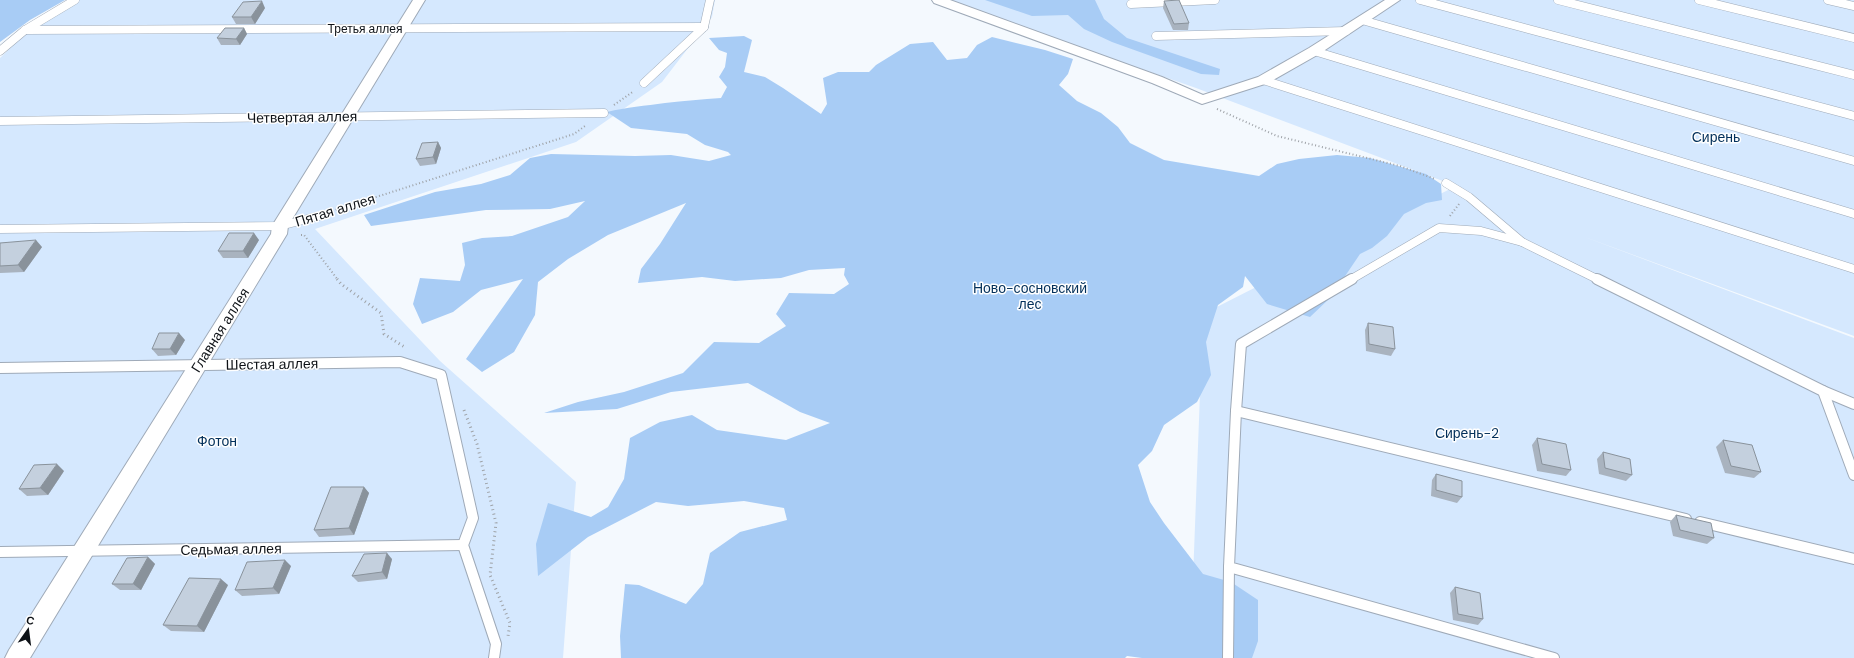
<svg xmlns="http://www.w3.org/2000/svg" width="1854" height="658" viewBox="0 0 1854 658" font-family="'DM Sans',sans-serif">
	<rect width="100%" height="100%" fill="#f4f9fe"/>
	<!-- green -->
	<g fill="#d5e8fe">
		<polygon points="78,0 715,0 712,17 662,82 576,142 315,229 440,361 576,482 563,658 0,658 0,58 28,31"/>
		<polygon points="944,0 1854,0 1854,336 1582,236 1854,338 1854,658 1190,658 1203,314 1456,186 1196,88"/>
	</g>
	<!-- forest -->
	<g fill="#a8ccf5">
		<polygon points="0,0 65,0 30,20 0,42"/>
		<polygon points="985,0 1095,0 1104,19 1127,38 1220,69 1219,75 1201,74 1112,42 1084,29 1068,15 1032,16"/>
		<path d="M 744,36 L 752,40 L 744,72 L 765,77 L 783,88 L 821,114 L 827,104 L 823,78 L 838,72 L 869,72 L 876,65 L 910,44 L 933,42 L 947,60 L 967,58 L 977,45 L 992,37 L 1045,50 L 1073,59 L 1068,74 L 1059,85 L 1077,101 L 1101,113 L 1118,127 L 1130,143 L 1164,160 L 1259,176 L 1277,164 L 1299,159 L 1337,155 L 1370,158 L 1426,174 L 1441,184 L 1442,200 L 1426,203 L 1404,214 L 1387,236 L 1372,248 L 1360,254 L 1331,297 L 1310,317 L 1267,304 L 1245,276 L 1243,287 L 1218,305 L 1206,342 L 1211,375 L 1197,402 L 1164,425 L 1152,451 L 1138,465 L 1150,502 L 1164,523 L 1203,574 L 1231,582 L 1258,600 L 1258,641 L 1252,658 L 1142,658 L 1127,656 L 1125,658 L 621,658 L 620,636 L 625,584 L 639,585 L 686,604 L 703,584 L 710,553 L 740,532 L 787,520 L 784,508 L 744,501 L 688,506 L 656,502 L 588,537 L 538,576 L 536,544 L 548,503 L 591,517 L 608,507 L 624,479 L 630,438 L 660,422 L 692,415 L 717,430 L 786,440 L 830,423 L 800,412 L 748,383 L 671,392 L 617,409 L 544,413 L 578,402 L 624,392 L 683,373 L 714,342 L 759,343 L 786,326 L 776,314 L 789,293 L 834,294 L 849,284 L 844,275 L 845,268 L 809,270 L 781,278 L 735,281 L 702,277 L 638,283 L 641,269 L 660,244 L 686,203 L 608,235 L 568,259 L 538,282 L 535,315 L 514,352 L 482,372 L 466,359 L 523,279 L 481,290 L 453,312 L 422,324 L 413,304 L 420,278 L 460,281 L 465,265 L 462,243 L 482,238 L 512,236 L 568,217 L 585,201 L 550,209 L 486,210 L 371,226 L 364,215 L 435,192 L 481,184 L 510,175 L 530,158 L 551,154 L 635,156 L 671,155 L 709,161 L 731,155 L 728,152 L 705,145 L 687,134 L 631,128 L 607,112 C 627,107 645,106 665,103 C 684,101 702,99 721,98 L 727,87 L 719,77 L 725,67 L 727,53 L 719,50 L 709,38 Z"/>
	</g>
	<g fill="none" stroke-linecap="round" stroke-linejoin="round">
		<!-- service-far1 casing -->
		<g stroke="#9faab8" stroke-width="9">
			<g id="service-far1">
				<polyline points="1420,0 1854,116"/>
				<polyline points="1558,0 1854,75"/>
				<polyline points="1699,0 1854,38"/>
				<polyline points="1828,0 1854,6"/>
				<polyline points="1131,4 1215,0"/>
				<polyline points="1362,20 1854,161"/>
				<polyline points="25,30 704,27"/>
				<polyline points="1156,36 1346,31"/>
				<polyline points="0,51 25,30 75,0"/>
				<polyline points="1314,51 1854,214"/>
				<polyline points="1263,80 1854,269"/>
				<polyline points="644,83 704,27 710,0"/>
				<polyline points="0,121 604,113"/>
				<polyline points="1446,183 1469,197 1522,242 1599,280"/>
				<polyline points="0,229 280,226 319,216"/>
				<polyline points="1350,280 1439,228 1481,231 1522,242"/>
			</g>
		</g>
		<!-- service casing -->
		<g stroke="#9faab8" stroke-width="12">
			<g id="service">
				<polyline points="1352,279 1241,344 1236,411 1229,567 1554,658"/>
				<polyline points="1597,279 1823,391 1854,475"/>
				<polyline points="0,368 400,362 441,375 473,518 463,545 496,644 494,658"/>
				<polyline points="1823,391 1854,404"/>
				<polyline points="1236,411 1686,519"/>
				<polyline points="1700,522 1854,559"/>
				<polyline points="0,552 463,545"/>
				<polyline points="1228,658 1229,567"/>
			</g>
		</g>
		<!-- minor casing -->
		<g stroke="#9faab8" stroke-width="2">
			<g id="minor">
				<polygon points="413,0 425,0 288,226 287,234 30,658 5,658 9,650 271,234 272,226"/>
				<polygon points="932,0 950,0 1162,77 1203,95 1258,77 1309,48 1385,0 1400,0 1319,54 1268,83 1202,104 1152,83 934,3"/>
			</g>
		</g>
		<!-- path-far1 -->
		<g stroke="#9ea2a7" stroke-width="2" stroke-dasharray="1 2.5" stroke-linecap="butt">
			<polyline points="614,105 634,91"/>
			<polyline points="1217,109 1277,136 1400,166 1435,179"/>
			<polyline points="329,212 574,134 585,126"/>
			<polyline points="1450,216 1459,204"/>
			<polyline points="301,235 304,235 338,280"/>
		</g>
		<!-- path -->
		<g stroke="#9ea2a7" stroke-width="3" stroke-dasharray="1 3.5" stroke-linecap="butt">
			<polyline points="337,279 341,284 381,313 384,334 406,348"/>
			<polyline points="464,410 477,444 496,523 490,575 510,623 508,636"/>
		</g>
		<!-- service-far1 -->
		<use href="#service-far1" stroke="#fff" stroke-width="8"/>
		<!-- service -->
		<use href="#service" stroke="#fff" stroke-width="10"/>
		<!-- minor -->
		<use href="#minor" fill="#fff" fill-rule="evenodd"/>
	</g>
	<!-- wall -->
	<g fill="#a9b3bf">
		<polygon points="1164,1 1189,23 1188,30 1173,30 1163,8"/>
		<polygon points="265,8 255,24 236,24 232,17"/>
		<polygon points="244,28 247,34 240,45 221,45 217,38"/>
		<polygon points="438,142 441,148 436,164 420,166 416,159"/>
		<polygon points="259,240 248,258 223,258 218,251"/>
		<polygon points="0,243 42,247 24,272 0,273"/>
		<polygon points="1368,323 1395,349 1391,356 1366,351 1365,330"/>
		<polygon points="185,340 176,355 158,356 152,349"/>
		<polygon points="1537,438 1571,470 1566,476 1537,471 1532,445"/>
		<polygon points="1723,440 1761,472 1754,478 1725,473 1716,447"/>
		<polygon points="1603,452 1632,475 1626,481 1599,474 1597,459"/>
		<polygon points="64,471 48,495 27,496 19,489"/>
		<polygon points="1436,474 1462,497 1457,503 1431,496 1432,480"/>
		<polygon points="364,487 369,493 354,535 319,537 314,530"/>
		<polygon points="1676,515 1714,538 1707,544 1673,536 1670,522"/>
		<polygon points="148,557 155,564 141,590 120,590 112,584"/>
		<polygon points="392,559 387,579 358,582 352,576"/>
		<polygon points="291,566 279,594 242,596 235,590"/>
		<polygon points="228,585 204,632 171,631 163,625"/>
		<polygon points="1455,587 1483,619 1478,625 1453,620 1450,593"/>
	</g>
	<!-- shaded-wall -->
	<g fill="#89929b">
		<polygon points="262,1 265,8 255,24 251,17"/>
		<polygon points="244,28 247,34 240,45 236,39"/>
		<polygon points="438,142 441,148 436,164 433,157"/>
		<polygon points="254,233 259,240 248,258 243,251"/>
		<polygon points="36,240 42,247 24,272 18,265"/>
		<polygon points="179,333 185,340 176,355 170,349"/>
		<polygon points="57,464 64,471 48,495 40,488"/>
		<polygon points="364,487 369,493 354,535 349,528"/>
		<polygon points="387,553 392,559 387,579 382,572"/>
		<polygon points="148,557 155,564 141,590 133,584"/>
		<polygon points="285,560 291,566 279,594 273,588"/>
		<polygon points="221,579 228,585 204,632 197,626"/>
	</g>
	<!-- building -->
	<g fill="#c4d0de" stroke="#89929b">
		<polygon points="1179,0 1189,23 1174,24 1164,1"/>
		<polygon points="262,1 251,17 232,17 243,2"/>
		<polygon points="225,28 244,28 236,39 217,38"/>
		<polygon points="438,142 433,157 416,159 422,143"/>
		<polygon points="229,233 254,233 243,251 218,251"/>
		<polygon points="36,240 18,265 0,266 0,243"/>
		<polygon points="1368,323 1393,327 1395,349 1369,344"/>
		<polygon points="159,333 179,333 170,349 152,349"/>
		<polygon points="1537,438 1566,444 1571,470 1542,464"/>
		<polygon points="1723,440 1752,445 1761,472 1731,466"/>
		<polygon points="1603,452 1630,459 1632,475 1605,468"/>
		<polygon points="57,464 40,488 19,489 34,465"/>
		<polygon points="1436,474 1462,481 1462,497 1436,490"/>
		<polygon points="331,487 364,487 349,528 314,530"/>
		<polygon points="1676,515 1711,523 1714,538 1680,530"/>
		<polygon points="387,553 382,572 352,576 364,554"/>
		<polygon points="148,557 133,584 112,584 127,558"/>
		<polygon points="285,560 273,588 235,590 247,562"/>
		<polygon points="189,578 221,579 197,626 163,625"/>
		<polygon points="1455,587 1480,593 1483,619 1458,614"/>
	</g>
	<g text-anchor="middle" stroke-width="3" stroke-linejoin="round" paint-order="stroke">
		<!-- far-street labels -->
		<g font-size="12" fill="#0e1217" stroke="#fff">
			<text x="365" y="33">Третья аллея</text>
		</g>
		<!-- street labels -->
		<g font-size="14" fill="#0e1217" stroke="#fff">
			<text transform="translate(302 117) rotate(-1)" y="5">Четвертая аллея</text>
			<text transform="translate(335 210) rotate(-17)" y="5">Пятая аллея</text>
			<text transform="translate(220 330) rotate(-58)" y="5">Главная аллея</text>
			<text transform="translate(272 364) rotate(-1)" y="5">Шестая аллея</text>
			<text transform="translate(231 549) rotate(-1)" y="5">Седьмая аллея</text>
		</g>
		<!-- park labels -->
		<g font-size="14" fill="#03305a" stroke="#fff">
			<text x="1716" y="142">Сирень</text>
			<text x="1030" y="293">Ново-сосновский<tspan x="1030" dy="16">лес</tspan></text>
			<text x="1467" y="438">Сирень-2</text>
			<text x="217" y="446">Фотон</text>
		</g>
	</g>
	<!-- north arrow -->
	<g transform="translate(28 630) rotate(14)" stroke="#ffffff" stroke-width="3" paint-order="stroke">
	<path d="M0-3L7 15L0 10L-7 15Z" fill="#0e1217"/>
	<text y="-6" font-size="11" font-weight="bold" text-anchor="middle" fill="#0e1217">С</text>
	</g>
</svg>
